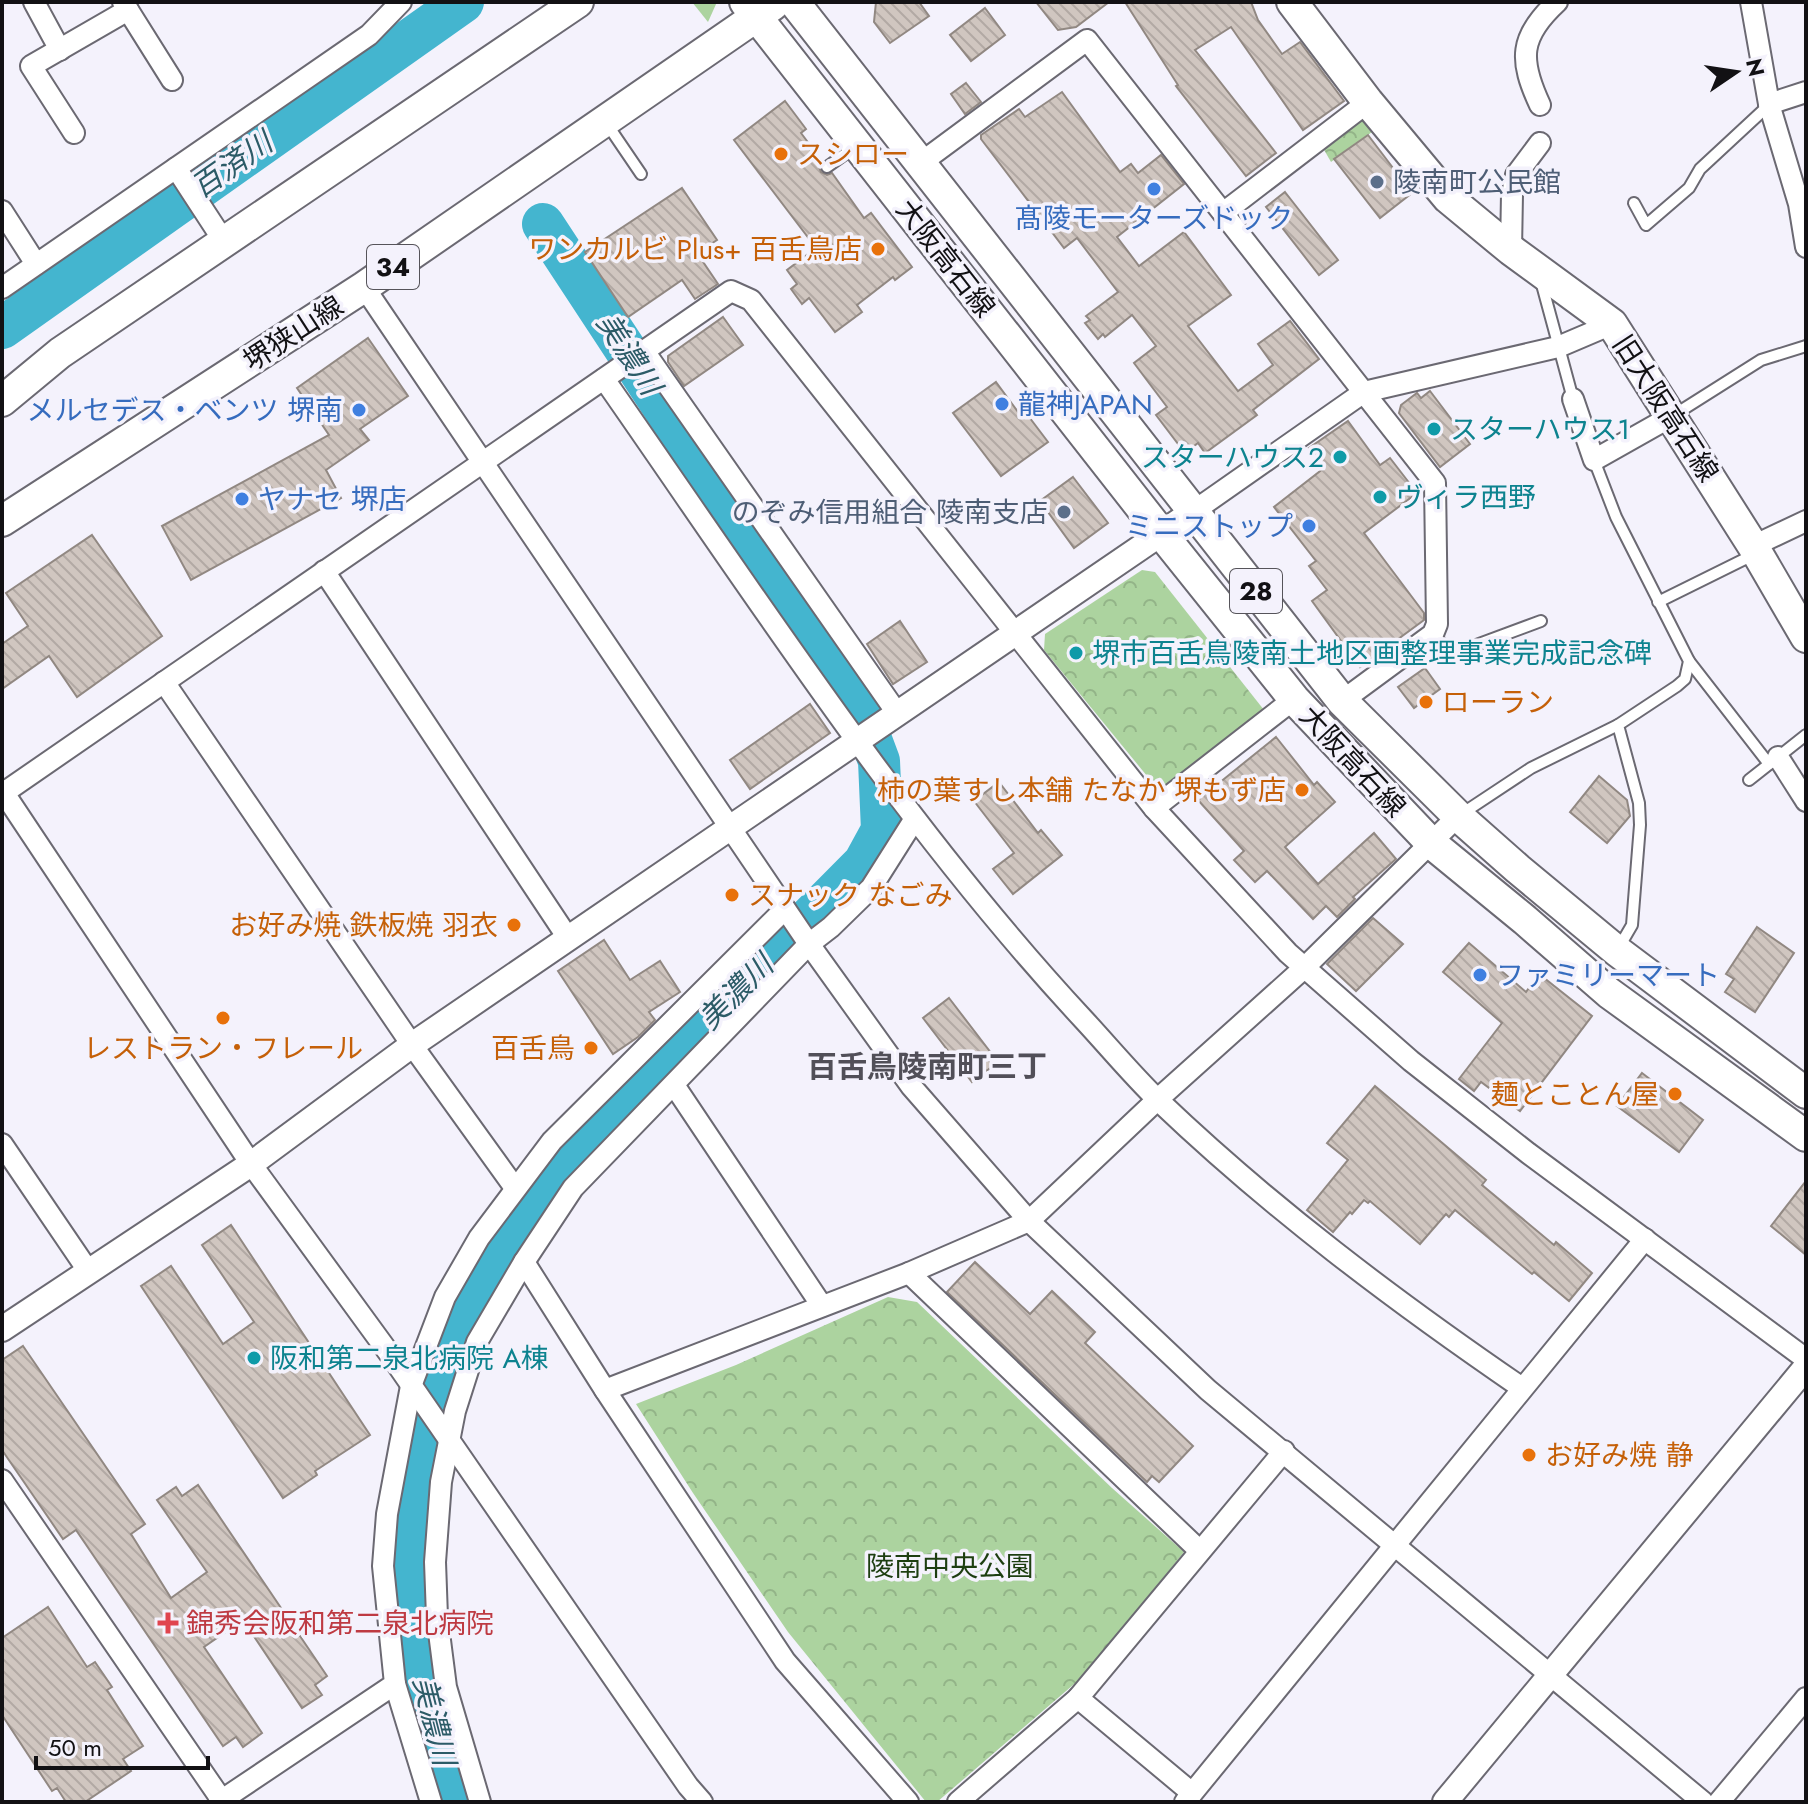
<svg xmlns="http://www.w3.org/2000/svg" width="1808" height="1804" viewBox="0 0 1808 1804" font-family="Jost,'Noto Sans JP',sans-serif">
	<defs>
		<pattern id="park-crowns" width="20" height="18" patternUnits="userSpaceOnUse" patternTransform="scale(2)"><rect width="20" height="18" fill="#acd39f"/><path d="M2 6a3 3 0 1 1 6 0M12 15a3 3 0 1 1 6 0" fill="none" stroke="#93b488"/></pattern>
		<pattern id="building-back-hatch" width="6" height="6" patternUnits="userSpaceOnUse" patternTransform="scale(2)"><rect width="6" height="6" fill="#d0c6c0"/><path d="M-1 5l2 2M0 0l6 6M5-1l2 2" fill="none" stroke="#b2a9a4"/></pattern>
	</defs>
	<rect width="100%" height="100%" fill="#f4f2fc"/>
	<!-- grass -->
	<polygon fill="#acd39f" points="692,2 717,2 708,22"/>
	<!-- park -->
	<g fill="url(#park-crowns)">
		<polygon points="1362,120 1370,122 1376,129 1331,162 1323,148"/>
		<polygon points="1142,570 1155,572 1264,710 1166,788 1156,787 1044,650 1045,634"/>
		<polygon points="888,1297 917,1302 1112,1488 1184,1552 1087,1673 937,1802 926,1802 788,1632 693,1493 636,1404 736,1365"/>
	</g>
	<g fill="none" stroke-linecap="round" stroke-linejoin="round">
		<!-- river -->
		<g stroke="#44b5cf" stroke-width="42">
			<polyline points="2,328 463,2"/>
			<polyline points="456,1802 423,1701 412,1621 407,1554 414,1475 442,1378 467,1313 501,1254 531,1210 610,1119 864,863 882,830 879,761 857,702 543,224"/>
		</g>
	</g>
	<!-- building -->
	<g fill="url(#building-back-hatch)" stroke="#918882" stroke-width="2">
		<polygon points="876,2 919,2 929,16 890,43 874,22"/>
		<polygon points="1036,2 1109,2 1076,27 1058,30"/>
		<polygon points="1125,2 1251,2 1258,20 1282,54 1300,42 1344,101 1303,130 1231,27 1195,50 1276,153 1246,176 1176,86 1178,85"/>
		<polygon points="985,8 1005,35 971,61 950,35"/>
		<polygon points="966,83 981,102 965,114 951,94"/>
		<polygon points="1062,92 1120,172 1131,164 1138,173 1161,155 1184,184 1117,237 1139,266 1184,232 1231,295 1188,326 1238,391 1273,365 1258,344 1290,321 1319,359 1253,410 1257,415 1205,453 1198,443 1185,453 1156,415 1167,407 1134,363 1156,346 1132,315 1105,337 1103,334 1098,339 1085,323 1090,320 1086,316 1118,292 1077,238 1064,248 981,139 981,135 1019,109 1025,117"/>
		<polygon points="785,101 806,129 801,133 822,161 819,167 821,172 827,175 832,173 864,218 871,213 912,267 895,280 893,277 857,305 862,312 835,332 809,298 802,304 791,289 797,284 787,270 816,248 734,140"/>
		<polygon points="1368,135 1412,193 1380,218 1334,159"/>
		<polygon points="682,188 717,240 697,253 718,284 695,299 682,280 628,317 585,252"/>
		<polygon points="1285,192 1338,260 1319,275 1266,207"/>
		<polygon points="723,317 743,345 684,386 668,362 668,356"/>
		<polygon points="368,338 408,396 360,429 369,440 326,470 341,498 191,580 162,526 329,435 297,388"/>
		<polygon points="996,382 1018,412 1023,409 1048,442 1001,476 953,413"/>
		<polygon points="1430,391 1470,444 1440,467 1399,413 1401,405 1417,393 1421,398"/>
		<polygon points="1348,421 1380,465 1390,458 1417,493 1364,533 1424,613 1424,620 1360,667 1312,601 1327,590 1309,566 1316,561 1274,507 1324,468 1309,448"/>
		<polygon points="1073,477 1108,523 1074,548 1040,501"/>
		<polygon points="92,535 162,636 77,697 49,656 2,689 2,644 28,626 6,593"/>
		<polygon points="900,621 927,662 893,684 867,644"/>
		<polygon points="1425,668 1440,689 1414,708 1398,687"/>
		<polygon points="810,704 830,733 750,789 730,760"/>
		<polygon points="1276,737 1314,785 1317,782 1335,802 1285,847 1318,884 1374,833 1396,859 1353,897 1355,899 1337,917 1326,906 1313,919 1267,871 1255,882 1234,860 1244,851 1198,800"/>
		<polygon points="1599,776 1627,800 1630,816 1607,843 1570,812"/>
		<polygon points="999,782 1038,833 1041,830 1062,855 1013,894 993,869 1014,853 974,801"/>
		<polygon points="1373,918 1403,944 1356,991 1327,964"/>
		<polygon points="1757,927 1794,953 1755,1012 1725,992 1734,979 1726,974"/>
		<polygon points="604,940 630,980 660,961 680,992 649,1012 655,1020 638,1037 613,1054 558,971"/>
		<polygon points="1469,943 1526,992 1539,974 1592,1016 1520,1111 1481,1082 1474,1091 1459,1079 1502,1023 1443,972"/>
		<polygon points="949,998 998,1062 972,1082 923,1018"/>
		<polygon points="1642,1073 1703,1120 1679,1152 1617,1106"/>
		<polygon points="1375,1086 1486,1180 1482,1185 1554,1245 1556,1242 1592,1273 1569,1301 1534,1272 1532,1274 1455,1210 1449,1217 1446,1214 1420,1244 1370,1201 1368,1203 1364,1200 1352,1214 1350,1212 1333,1232 1307,1210 1348,1160 1327,1143"/>
		<polygon points="1806,1181 1806,1255 1771,1226"/>
		<polygon points="231,1225 370,1435 315,1471 317,1475 283,1498 141,1286 171,1266 223,1344 254,1322 202,1245"/>
		<polygon points="975,1262 1030,1314 1052,1291 1095,1332 1085,1343 1193,1446 1159,1482 1152,1476 1147,1482 947,1292"/>
		<polygon points="23,1346 145,1524 131,1534 171,1598 207,1572 157,1500 176,1487 182,1496 198,1485 327,1676 315,1685 322,1695 302,1708 243,1620 204,1647 262,1733 243,1747 236,1737 223,1746 76,1530 63,1539 2,1450 2,1360"/>
		<polygon points="48,1607 87,1667 95,1662 112,1687 107,1690 143,1746 123,1759 131,1771 85,1802 66,1802 57,1788 52,1791 2,1715 2,1638"/>
	</g>
	<g fill="none" stroke-linecap="round" stroke-linejoin="round">
		<!-- service casing -->
		<g stroke="#6b6972" stroke-width="14">
			<g id="service">
				<polyline points="607,124 641,174"/>
				<polyline points="827,167 855,147"/>
				<polyline points="1634,203 1646,225 1689,188 1700,169 1769,105"/>
				<polyline points="1541,281 1573,399"/>
				<polyline points="1674,415 1761,360 1806,346"/>
				<polyline points="1594,460 1616,517 1689,661 1685,679 1677,686 1618,725 1639,803 1640,825 1632,925 1618,949"/>
				<polyline points="1658,602 1755,554"/>
				<polyline points="1433,634 1452,654 1541,621"/>
				<polyline points="1689,661 1769,764"/>
				<polyline points="1749,780 1806,735"/>
				<polyline points="1460,815 1531,768 1618,725"/>
			</g>
		</g>
		<!-- minor casing -->
		<g stroke="#6b6972" stroke-width="24">
			<g id="minor">
				<polyline points="34,2 60,50"/>
				<polyline points="123,2 172,80"/>
				<polyline points="1751,2 1769,104 1799,204 1806,247"/>
				<polyline points="1769,104 1806,92"/>
				<path d="M 1540,105 C 1519,60 1519,37 1557,2"/>
				<polyline points="74,133 31,66 128,10"/>
				<polyline points="922,162 1087,40 1435,483 1437,624 1433,634 1342,701"/>
				<polyline points="176,168 225,243"/>
				<polyline points="2,211 36,264"/>
				<polyline points="1223,213 1368,102"/>
				<polyline points="1511,250 1512,194 1516,175 1540,143"/>
				<polyline points="364,287 809,944 911,1086 1029,1221 1208,1390 1703,1802"/>
				<polyline points="2,288 369,35 401,2"/>
				<polyline points="644,351 897,713"/>
				<path d="M 604,379 C 757,598 902,824 1084,1020 C 1109,1047 1133,1076 1159,1101 C 1271,1208 1395,1301 1522,1388"/>
				<polyline points="1573,399 1594,460 1672,416"/>
				<polyline points="1194,511 1364,392 1558,347 1612,324"/>
				<polyline points="1753,546 1806,521"/>
				<polyline points="324,571 568,938"/>
				<polyline points="164,682 412,1045 515,1188"/>
				<polyline points="1778,757 1806,801"/>
				<polyline points="2,790 251,1164 394,1360 688,1786 702,1802"/>
				<polyline points="2,794 731,291 751,300 1154,808 1288,953 1411,1061 1528,1153 1806,1359"/>
				<polyline points="1154,808 1294,699"/>
				<polyline points="674,1085 822,1306"/>
				<polyline points="2,1144 89,1272"/>
				<polyline points="524,1262 605,1390 785,1661 908,1802"/>
				<polyline points="909,1273 1200,1551"/>
				<polyline points="605,1390 909,1273 1029,1221 1158,1099 1304,968 1458,816"/>
				<polyline points="2,1480 223,1802"/>
				<polyline points="395,1684 431,1802"/>
				<polyline points="1078,1698 1192,1793"/>
				<polyline points="219,1802 395,1684 383,1566 387,1514 411,1386 445,1297 479,1238 552,1141 785,909"/>
				<polyline points="480,1802 446,1687 437,1617 435,1562 441,1482 455,1411 477,1342 524,1262 573,1188 809,944 831,927 871,888 914,820"/>
				<polyline points="958,1802 1078,1698 1284,1451"/>
				<polyline points="1185,1802 1645,1239"/>
				<polyline points="1719,1802 1806,1698"/>
			</g>
		</g>
		<!-- tertiary casing -->
		<g stroke="#6b6972" stroke-width="28">
			<g id="tertiary">
				<polyline points="2,1329 251,1164 412,1045 1194,511"/>
				<polyline points="1445,1802 1806,1367"/>
			</g>
		</g>
		<!-- primary casing -->
		<g stroke="#6b6972" stroke-width="34">
			<g id="primary">
				<polyline points="745,2 1161,533 1294,699 1431,843 1525,920 1609,993 1806,1136"/>
				<polyline points="794,2 1342,701 1458,816 1518,869 1617,951 1806,1093"/>
				<polyline points="1292,2 1368,102 1448,198 1511,250 1612,324 1753,546 1806,637"/>
				<polyline points="2,401 60,353 578,2"/>
				<polyline points="2,521 364,287 773,5"/>
			</g>
		</g>
		<!-- service -->
		<use href="#service" stroke="#fff" stroke-width="10"/>
		<!-- minor -->
		<use href="#minor" stroke="#fff" stroke-width="20"/>
		<!-- tertiary -->
		<use href="#tertiary" stroke="#fff" stroke-width="24"/>
		<!-- primary -->
		<use href="#primary" stroke="#fff" stroke-width="30"/>
	</g>
	<!-- markers -->
	<g fill="#e8710a" stroke="#f4f2fc" stroke-width="3">
		<circle cx="781" cy="154" r="8"/>
		<circle cx="878" cy="249" r="8"/>
		<circle cx="1426" cy="702" r="8"/>
		<circle cx="1302" cy="790" r="8"/>
		<circle cx="732" cy="895" r="8"/>
		<circle cx="514" cy="925" r="8"/>
		<circle cx="223" cy="1018" r="8"/>
		<circle cx="591" cy="1048" r="8"/>
		<circle cx="1675" cy="1094" r="8"/>
		<circle cx="1529" cy="1455" r="8"/>
	</g>
	<g fill="#5c6f8a" stroke="#f4f2fc" stroke-width="3">
		<circle cx="1377" cy="182" r="8"/>
		<circle cx="1064" cy="512" r="8"/>
	</g>
	<g fill="#3f7fe0" stroke="#f4f2fc" stroke-width="3">
		<circle cx="1154" cy="189" r="8"/>
		<circle cx="1002" cy="404" r="8"/>
		<circle cx="359" cy="410" r="8"/>
		<circle cx="242" cy="499" r="8"/>
		<circle cx="1309" cy="526" r="8"/>
		<circle cx="1480" cy="975" r="8"/>
	</g>
	<g fill="#0f9aa8" stroke="#f4f2fc" stroke-width="3">
		<circle cx="1434" cy="429" r="8"/>
		<circle cx="1340" cy="457" r="8"/>
		<circle cx="1380" cy="497" r="8"/>
		<circle cx="1076" cy="653" r="8"/>
		<circle cx="254" cy="1358" r="8"/>
	</g>
	<path fill="#e0444e" stroke="#f4f2fc" stroke-width="3" d="M164 1611h8v8h8v8h-8v8h-8v-8h-8v-8h8z"/>
	<g text-anchor="middle" stroke-width="7" stroke-linejoin="round" paint-order="stroke">
		<!-- shield labels -->
		<g fill="#f4f2fc" stroke="#56545a" stroke-width="2">
			<rect x="367" y="245" width="52" height="44" rx="6"/>
			<rect x="1230" y="569" width="52" height="44" rx="6"/>
		</g>
		<g font-size="26" font-weight="bold" fill="#121114">
			<text x="393" y="276">34</text>
			<text x="1256" y="600">28</text>
		</g>
		<!-- food labels -->
		<g font-size="28" fill="#c56008" stroke="#f4f2fc" text-anchor="end">
			<text x="797" y="164" text-anchor="start">スシロー</text>
			<text x="862" y="259">ワンカルビ Plus+ 百舌鳥店</text>
			<text x="1442" y="712" text-anchor="start">ローラン</text>
			<text x="1286" y="800">柿の葉すし本舗 たなか 堺もず店</text>
			<text x="748" y="905" text-anchor="start">スナック なごみ</text>
			<text x="498" y="935">お好み焼 鉄板焼 羽衣</text>
			<text x="223" y="1058" text-anchor="middle">レストラン・フレール</text>
			<text x="575" y="1058">百舌鳥</text>
			<text x="1659" y="1104">麺とことん屋</text>
			<text x="1545" y="1465" text-anchor="start">お好み焼 静</text>
		</g>
		<!-- service labels -->
		<g font-size="28" fill="#4e5e75" stroke="#f4f2fc" text-anchor="start">
			<text x="1393" y="192">陵南町公民館</text>
			<text x="1048" y="522" text-anchor="end">のぞみ信用組合 陵南支店</text>
		</g>
		<!-- shop labels -->
		<g font-size="28" fill="#366cbe" stroke="#f4f2fc" text-anchor="start">
			<text x="1154" y="228" text-anchor="middle">髙陵モーターズドック</text>
			<text x="1018" y="414">龍神JAPAN</text>
			<text x="343" y="420" text-anchor="end">メルセデス・ベンツ 堺南</text>
			<text x="258" y="509">ヤナセ 堺店</text>
			<text x="1293" y="536" text-anchor="end">ミニストップ</text>
			<text x="1496" y="985">ファミリーマート</text>
		</g>
		<!-- street labels -->
		<g font-size="28" fill="#121114" stroke="#f4f2fc">
			<text transform="translate(946 258) rotate(52)" y="10">大阪高石線</text>
			<text transform="translate(293 333) rotate(-33)" y="10">堺狭山線</text>
			<text transform="translate(1666 408) rotate(57)" y="10">旧大阪高石線</text>
			<text transform="translate(1353 761) rotate(47)" y="10">大阪高石線</text>
		</g>
		<!-- culture labels -->
		<g font-size="28" fill="#0d838f" stroke="#f4f2fc" text-anchor="start">
			<text x="1450" y="439">スターハウス1</text>
			<text x="1324" y="467" text-anchor="end">スターハウス2</text>
			<text x="1396" y="507">ヴィラ西野</text>
			<text x="1092" y="663">堺市百舌鳥陵南土地区画整理事業完成記念碑</text>
			<text x="270" y="1368">阪和第二泉北病院 A棟</text>
		</g>
		<!-- park labels -->
		<g font-size="28" fill="#1d3e10" stroke="#f4f2fc">
			<text x="950" y="1576">陵南中央公園</text>
		</g>
		<!-- health labels -->
		<g font-size="28" fill="#be3a42" stroke="#f4f2fc" text-anchor="start">
			<text x="186" y="1633">錦秀会阪和第二泉北病院</text>
		</g>
		<!-- water labels -->
		<g font-size="30" font-style="italic" fill="#2c5b67" stroke="#f4f2fc">
			<text transform="translate(232 165) rotate(-35)" y="10">百済川</text>
			<text transform="translate(629 354) rotate(57)" y="10">美濃川</text>
			<text transform="translate(736 992) rotate(-45)" y="10">美濃川</text>
			<text transform="translate(434 1721) rotate(76)" y="10">美濃川</text>
		</g>
		<!-- neighbourhood labels -->
		<g font-size="30" font-weight="bold" fill="#514f58" stroke="#f4f2fc">
			<text x="927" y="1077">百舌鳥陵南町三丁</text>
		</g>
	</g>
	<!-- border -->
	<rect width="1808" height="1804" fill="none" stroke="#121114" stroke-width="8"/>
	<!-- north arrow -->
	<g transform="translate(1736 72) rotate(77)" stroke="#f4f2fc" stroke-width="6" paint-order="stroke">
	<path d="M0-6L14 30L0 20L-14 30Z" fill="#121114"/>
	<text y="-12" font-size="22" font-weight="bold" text-anchor="middle" fill="#121114">N</text>
	</g>
	<!-- scale -->
	<path d="M36 1756v12h172v-12" fill="none" stroke="#121114" stroke-width="4"/>
	<text x="48" y="1756" font-size="24" fill="#121114" stroke="#f4f2fc" stroke-width="6" paint-order="stroke">50 m</text>
</svg>
